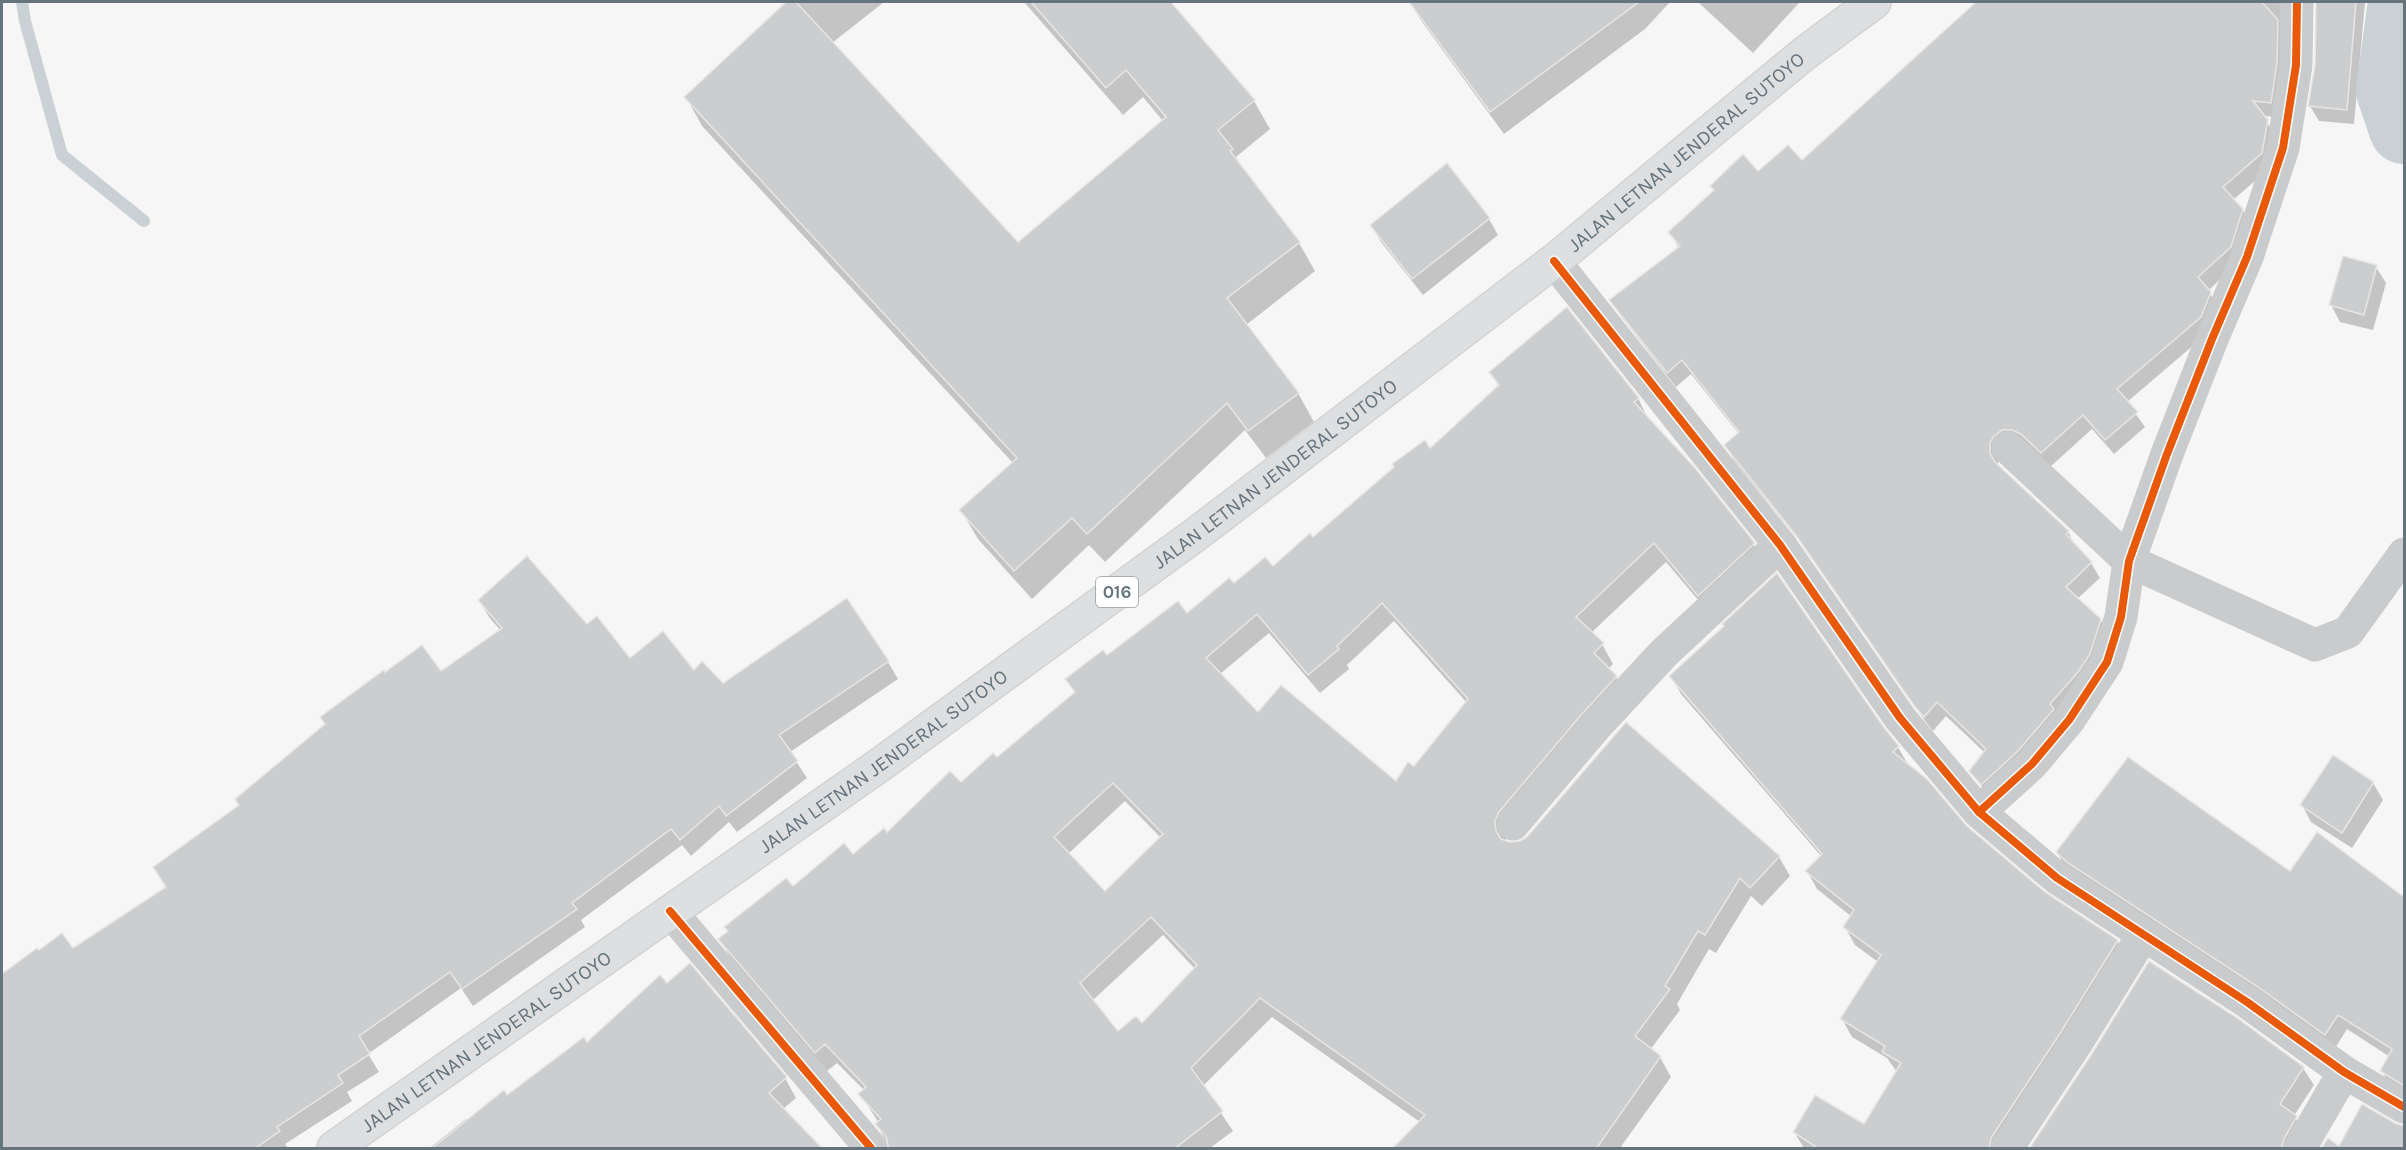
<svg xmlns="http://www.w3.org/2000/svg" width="2406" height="1150" viewBox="0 0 2406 1150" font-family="Karla,sans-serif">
	<rect width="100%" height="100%" fill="#f6f6f6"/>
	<!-- shadow -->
	<g fill="#0003" fill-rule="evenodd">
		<polygon points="788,2 884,2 832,43 1018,244 1163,121 1143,97 1123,115 1024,2 1167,2 1254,101 1270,129 1236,157 1246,174 1299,243 1315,271 1246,325 1298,393 1314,422 1266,458 1245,430 1105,562 1089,545 1032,599 978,539 961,510 1013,463 702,126 686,97"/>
		<polygon points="1410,2 1670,2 1645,29 1504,134 1422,22"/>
		<polygon points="1698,2 1800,2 1753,53"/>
		<polygon points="1979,2 2295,2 2279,117 2263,116 2276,136 2270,168 2233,200 2242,209 2251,225 2238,262 2208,291 2219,308 2209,332 2127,402 2145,427 2114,454 2092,429 2050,467 1998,459 1998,466 2068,532 2076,547 2091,563 2100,578 2077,599 2100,619 2108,634 2098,669 1990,799 1971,771 1985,753 1946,716 1933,731 1925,721 1806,549 1734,460 1726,445 1739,434 1691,374 1676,387 1620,315 1611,301 1679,248 1670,233 1758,173 1802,163 1930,43"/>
		<polygon points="2317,2 2365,3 2354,124 2319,121 2310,106 2316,65"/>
		<polygon points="1489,219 1498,235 1423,295 1381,242 1372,226"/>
		<polygon points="2376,267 2386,283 2373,330 2340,322 2331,305"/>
		<path d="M 1491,372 L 1638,398 L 1648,419 L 1753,544 L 1764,563 L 1710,614 L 1666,562 L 1591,633 L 1602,644 L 1613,664 L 1608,669 L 1616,677 L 1627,696 L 1509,832 L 1505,842 L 1779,857 L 1790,876 L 1762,906 L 1751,896 L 1716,953 L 1709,949 L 1677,1004 L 1680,1010 L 1650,1050 L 1660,1057 L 1671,1077 L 1620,1148 L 1394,1148 L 1420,1122 L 1272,1017 L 1203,1086 L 1233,1131 L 1210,1148 L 890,1148 L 877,1125 L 879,1123 L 860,1094 L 864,1090 L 837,1063 L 827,1071 L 731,959 L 720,939 L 792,888 L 853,856 L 887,835 L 996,759 L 1075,694 L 1067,679 L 1187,615 L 1234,585 L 1273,568 L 1313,539 L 1430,450 L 1499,388 ZM 1394,621 L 1467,703 L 1414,768 L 1397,783 L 1258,715 L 1220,674 L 1269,633 L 1320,693 L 1349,669 L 1347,665 ZM 1125,801 L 1161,838 L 1105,893 L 1068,854 ZM 1163,935 L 1195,969 L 1142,1025 L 1117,1033 L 1092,1001 Z"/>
		<polygon points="479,600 587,626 630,660 693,672 723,685 888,662 898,679 790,752 807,778 737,832 729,822 691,856 682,845 581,920 585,927 473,1006 461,988 368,1054 379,1072 347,1092 352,1101 285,1144 288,1148 2,1148 2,976 37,950 39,953 73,950 167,888 241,806 385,674 441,673 501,631 489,617"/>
		<polygon points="1671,676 1883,730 1897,746 1908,764 1966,827 2044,894 2117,941 2127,959 2006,1148 1804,1148 1794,1132 1865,1126 1897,1072 1887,1058 1852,1037 1842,1019 1878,962 1855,945 1845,927 1852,917 1817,889 1807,871 1821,856 1681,694"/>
		<polygon points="2333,757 2373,783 2383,800 2352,848 2311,822 2302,805"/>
		<polygon points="2317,834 2404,899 2404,1095 2391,1087 2382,1071 2390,1057 2347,1029 2334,1050 2066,868 2057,852 2291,873"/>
		<polygon points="667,985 785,1078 796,1098 783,1109 821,1148 430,1148 466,1119 468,1121 587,1044"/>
		<polygon points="2303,1068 2314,1085 2294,1116 2306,1135 2298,1148 2031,1148"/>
	</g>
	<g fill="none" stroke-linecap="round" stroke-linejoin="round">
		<!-- stream -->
		<polyline stroke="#c9d1d4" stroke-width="12" points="22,2 25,21 62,155 144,221"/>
		<!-- river -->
		<polyline stroke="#c9d1d4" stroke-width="70" points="2403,2 2391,91 2404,129"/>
	</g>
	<!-- building -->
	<g fill="#cccdce" stroke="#e6e6e6" stroke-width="1.5" fill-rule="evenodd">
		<polygon points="786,2 796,2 1018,242 1166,117 1126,70 1106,88 1031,2 1171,2 1255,100 1218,130 1233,149 1230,151 1300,242 1227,298 1299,393 1248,431 1227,403 1087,534 1072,518 1014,571 959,510 1017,458 684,97"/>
		<polygon points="1409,2 1639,2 1490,112"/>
		<polygon points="1976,2 2262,2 2278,20 2277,63 2271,103 2253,101 2268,120 2262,153 2223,187 2243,209 2231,247 2198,277 2211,292 2201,317 2117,389 2138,412 2105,440 2083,415 2041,453 2021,434 2012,430 2002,430 1994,436 1990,443 1990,453 1995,462 2069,531 2066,534 2092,562 2066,587 2101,619 2090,654 2078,672 2050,704 2054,709 2018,751 1981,785 1969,771 1986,749 1937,702 1924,717 1915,707 1795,534 1724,445 1739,432 1682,360 1667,373 1609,300 1680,246 1668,232 1714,190 1710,186 1743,154 1758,171 1788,145 1802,160"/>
		<polygon points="2316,2 2356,2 2347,110 2308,106 2315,65"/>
		<polygon points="1447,163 1490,218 1412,279 1370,225"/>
		<polygon points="2343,256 2377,265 2364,315 2329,305"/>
		<path d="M 1567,307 L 1639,398 L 1634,402 L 1696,469 L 1755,543 L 1698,596 L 1654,543 L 1576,617 L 1604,643 L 1594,653 L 1617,676 L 1582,714 L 1499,812 L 1495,821 L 1496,831 L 1501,839 L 1510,842 L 1520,841 L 1527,837 L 1626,722 L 1780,856 L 1750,888 L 1740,878 L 1705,935 L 1698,931 L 1665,986 L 1670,989 L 1635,1036 L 1661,1056 L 1596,1149 L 1392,1149 L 1425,1115 L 1260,998 L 1191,1068 L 1223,1111 L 1174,1149 L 889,1149 L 886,1136 L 875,1124 L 881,1119 L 858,1094 L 866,1087 L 825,1044 L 815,1053 L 718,939 L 728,931 L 724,927 L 786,878 L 793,886 L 844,843 L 853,854 L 884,828 L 887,832 L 950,771 L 961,782 L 993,753 L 997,757 L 1075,692 L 1065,679 L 1103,650 L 1107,655 L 1178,601 L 1187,613 L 1229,578 L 1234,583 L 1265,557 L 1273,566 L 1310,533 L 1313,537 L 1394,467 L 1392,464 L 1425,440 L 1430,448 L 1499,385 L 1489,372 ZM 1382,603 L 1468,699 L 1414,766 L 1408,762 L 1396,781 L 1281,685 L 1258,712 L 1206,658 L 1257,614 L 1308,675 L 1339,649 L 1337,646 ZM 1113,783 L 1163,834 L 1105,891 L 1054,837 ZM 1151,917 L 1197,965 L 1142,1023 L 1136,1016 L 1118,1031 L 1080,983 Z"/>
		<polygon points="527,556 587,624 597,616 630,658 663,631 694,670 702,661 723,683 847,598 889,661 779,735 798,761 726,816 719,806 680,840 671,829 572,903 577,909 462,989 450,972 359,1036 370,1054 338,1075 343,1083 277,1127 280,1131 254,1149 2,1149 2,974 37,948 39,950 62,933 73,948 166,887 153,867 239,805 235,799 325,724 320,717 384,670 385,672 422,645 441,671 502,628 478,600"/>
		<polygon points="1777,573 1885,729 1899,746 1893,752 1927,779 1967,826 2045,892 2118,940 2061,1032 1991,1138 1989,1149 1819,1149 1793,1132 1815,1095 1864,1124 1901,1063 1882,1052 1885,1046 1840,1019 1881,955 1843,927 1854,910 1805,871 1822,854 1669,676 1724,626 1722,624"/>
		<polygon points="2333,755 2374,782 2342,833 2300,805"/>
		<polygon points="2128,757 2290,871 2317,832 2404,897 2404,1086 2380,1071 2392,1049 2338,1015 2325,1035 2258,987 2068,863 2056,852"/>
		<polygon points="2149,961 2236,1017 2304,1067 2280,1104 2297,1116 2284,1139 2281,1149 2029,1149 2093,1052"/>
		<polygon points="690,963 787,1077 769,1093 823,1149 431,1149 504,1090 507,1095 584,1037 587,1042 660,975 667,983"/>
		<polygon points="2362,1104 2395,1123 2404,1126 2404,1149 2321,1149 2328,1138 2339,1146"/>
	</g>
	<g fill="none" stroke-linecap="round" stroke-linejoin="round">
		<!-- major casing -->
		<g stroke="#d2d3d4" stroke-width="36">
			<g id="major">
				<path id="s1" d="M 334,1148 L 881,764 L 1199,532 L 1554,261 L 1805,53 L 1874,2"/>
			</g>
		</g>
		<!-- minor -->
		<g stroke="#c9cbcc" stroke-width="33">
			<polyline points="1554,261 1780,545 1900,718 1979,812 2057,878 2247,1002 2344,1072 2404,1107"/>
			<polyline points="2008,448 2129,561 2315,645 2348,632 2404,554"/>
			<polyline points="1979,812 2032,764 2069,720 2107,662 2121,617 2129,561 2167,454 2212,339 2247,257 2283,148 2296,65 2297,2"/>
			<polyline points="1513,824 1596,726 1664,653 1780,545"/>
			<polyline points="670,911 871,1148"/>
			<polyline points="2007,1148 2077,1042 2143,935"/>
			<polyline points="2300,1148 2344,1072"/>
		</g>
		<!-- major -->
		<use href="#major" stroke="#dedfe0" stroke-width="33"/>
		<!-- cycleway casing -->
		<g stroke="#fff" stroke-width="11">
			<g id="cycleway">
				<polyline points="1554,261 1780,545 1900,718 1979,812 2057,878 2247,1002 2344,1072 2404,1107"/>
				<polyline points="1979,812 2032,764 2069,720 2107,662 2121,617 2129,561 2167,454 2212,339 2247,257 2283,148 2296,65 2297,2"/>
				<polyline points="670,911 871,1148"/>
			</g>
		</g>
		<!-- cycleway -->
		<use href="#cycleway" stroke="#e8590c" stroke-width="8"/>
	</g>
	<g text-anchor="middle" stroke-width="6" stroke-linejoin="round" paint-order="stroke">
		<!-- shield labels -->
		<rect fill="#fff" stroke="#949ea4" stroke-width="1.5" x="1096" y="577" width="42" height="30" rx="4.5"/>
		<g font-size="18" font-weight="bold" fill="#66747d">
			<text x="1117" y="598">016</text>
		</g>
		<!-- street labels -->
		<g font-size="20" fill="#66747d" stroke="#fff">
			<text dy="7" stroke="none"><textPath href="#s1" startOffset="1680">JALAN LETNAN JENDERAL SUTOYO</textPath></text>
			<text dy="7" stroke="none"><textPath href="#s1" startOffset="1158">JALAN LETNAN JENDERAL SUTOYO</textPath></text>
			<text dy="7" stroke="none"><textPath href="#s1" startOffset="672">JALAN LETNAN JENDERAL SUTOYO</textPath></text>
			<text dy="7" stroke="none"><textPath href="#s1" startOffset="186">JALAN LETNAN JENDERAL SUTOYO</textPath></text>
		</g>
	</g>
	<!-- border -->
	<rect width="2406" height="1150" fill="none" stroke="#66747d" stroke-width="6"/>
</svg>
